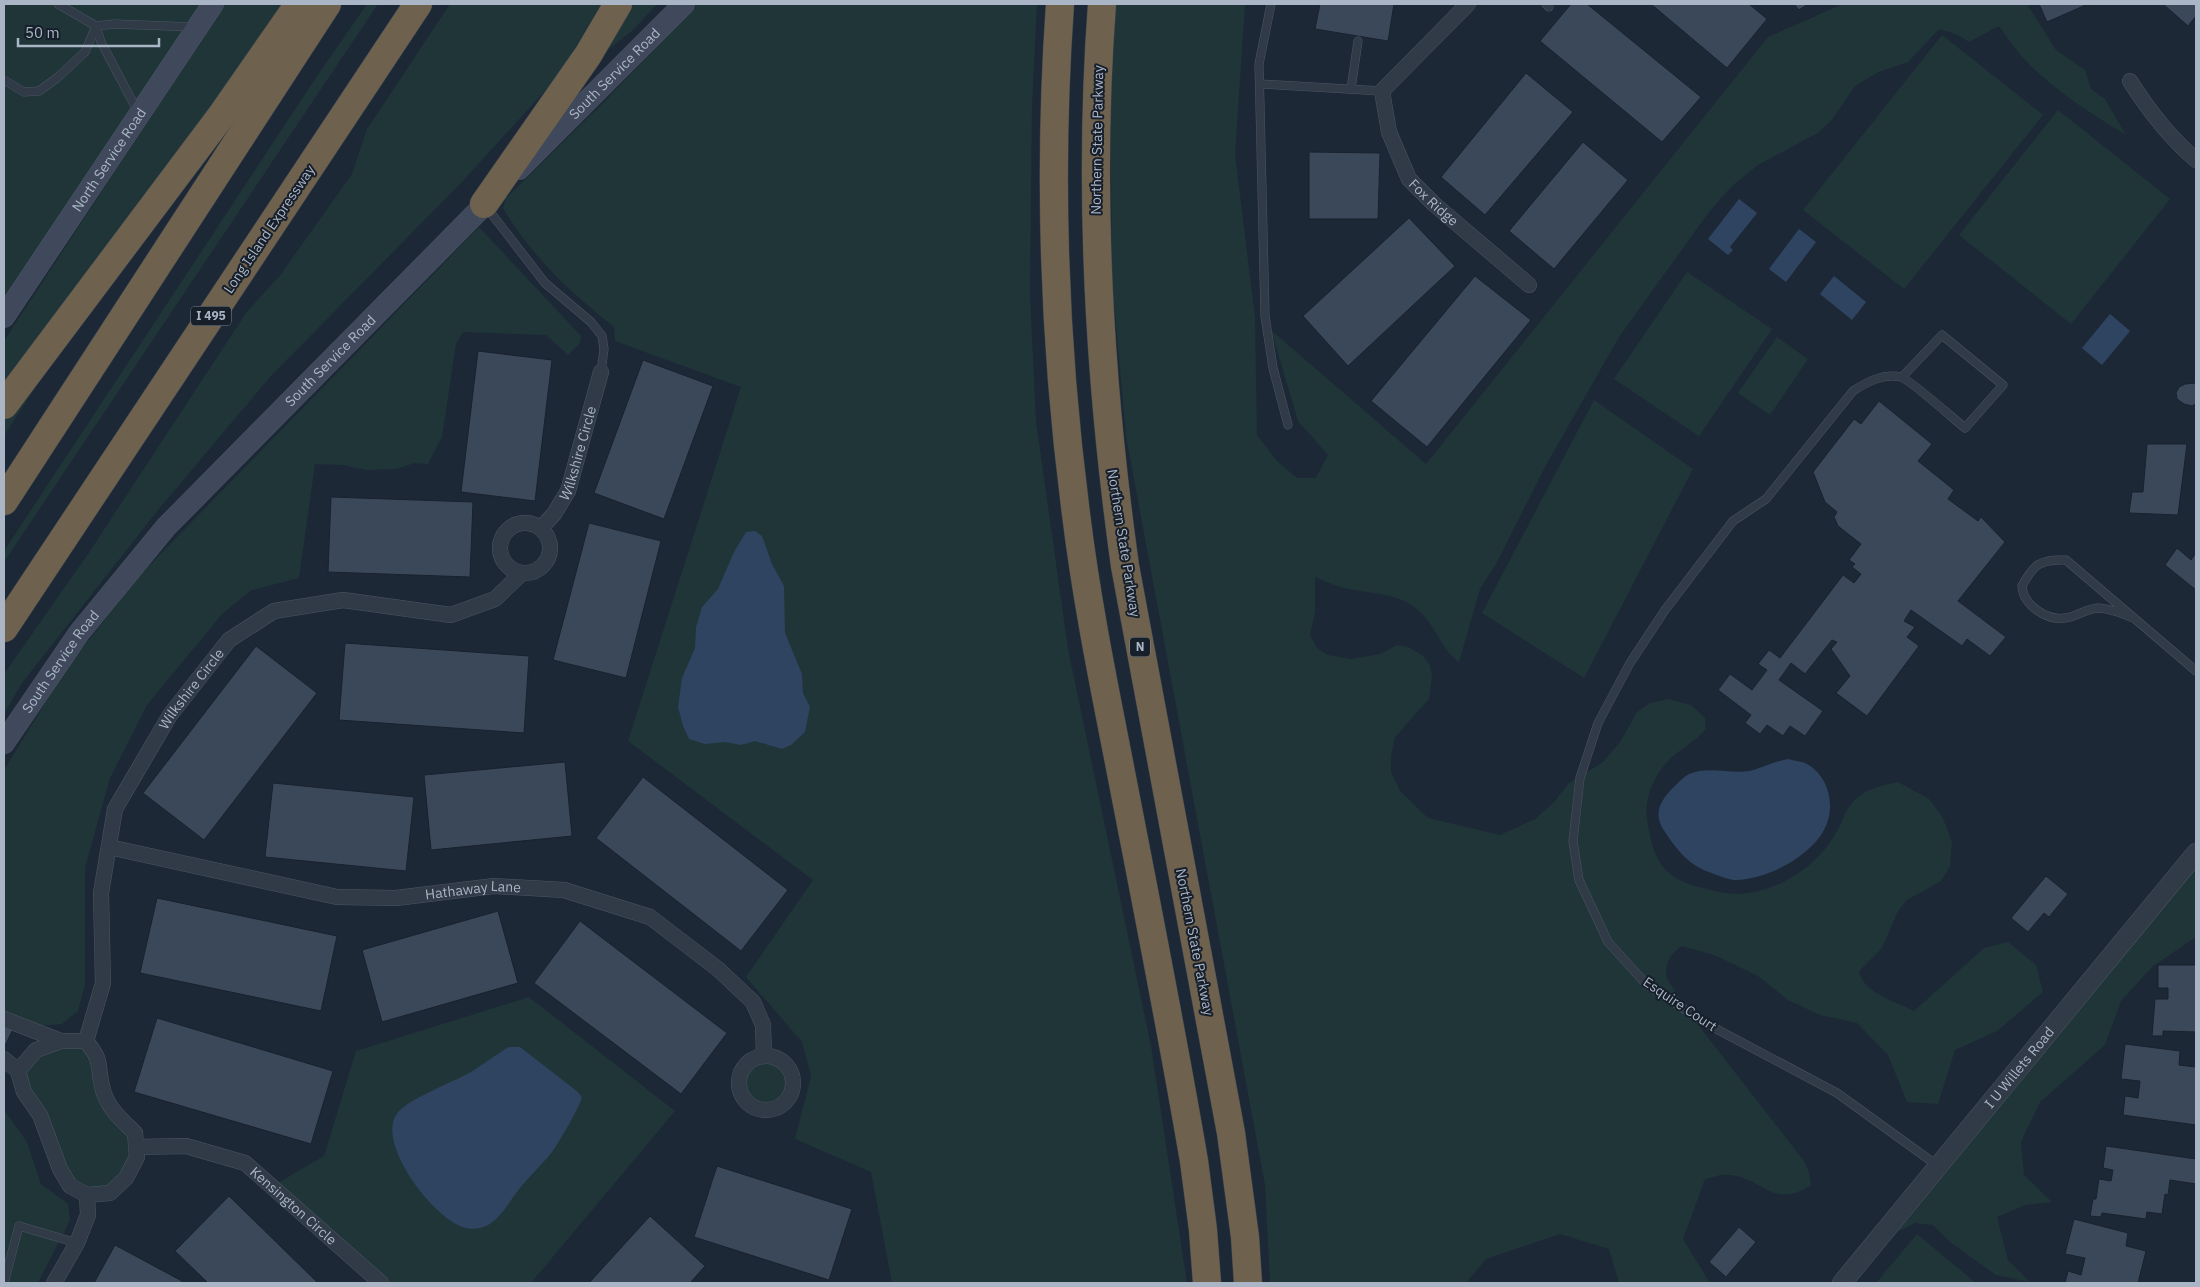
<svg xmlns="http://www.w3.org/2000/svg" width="2200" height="1287" viewBox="0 0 2200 1287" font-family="'IBM Plex Sans',sans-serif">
	<rect width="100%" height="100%" fill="#1d2837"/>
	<!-- green -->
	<g fill="#1f3538">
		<polygon points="4,4 213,4 4,317"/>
		<polygon points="224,4 283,4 209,109 4,381 4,341"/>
		<polygon points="367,4 378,4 4,562 4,551 315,79"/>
		<polygon points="450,4 601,4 557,78 459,185 270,377 158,510 22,683 4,714 4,674 88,554 246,313 281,274 352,174 367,129"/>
		<polygon points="627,4 657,4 633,30 596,59"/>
		<path d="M 697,4 L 1037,4 L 1032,105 L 1030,294 L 1036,421 L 1068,649 L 1151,1046 L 1187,1283 L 892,1283 L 871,1172 L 795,1139 L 811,1076 L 802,1042 L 746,977 L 813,880 L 628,741 L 741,387 L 615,341 L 614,327 C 572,294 530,255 503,208 L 506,198 L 604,102 Z"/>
		<path d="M 1116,4 L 1245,4 L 1235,154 L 1255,318 L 1257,435 L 1277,461 L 1297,478 L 1316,478 L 1328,455 L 1298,421 L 1271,330 L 1426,464 L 1768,37 L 1843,4 L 2027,4 L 2056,50 L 2085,70 L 2091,89 L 2105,99 L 2126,135 C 2090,113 2055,91 2026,61 C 2016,51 2008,38 1999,26 L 1969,42 L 1956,34 L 1939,29 L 1908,62 L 1879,72 L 1855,86 L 1831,121 L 1818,133 L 1758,165 L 1732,186 L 1709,212 L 1619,337 L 1546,465 L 1496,564 L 1480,589 L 1459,662 C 1441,649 1437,628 1421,613 C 1399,590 1365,595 1337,586 C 1330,584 1323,580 1315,577 L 1315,612 L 1310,635 L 1317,648 L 1328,655 L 1351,659 L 1380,654 L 1397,645 L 1408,647 L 1422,655 L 1430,665 L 1432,676 L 1429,699 L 1395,737 L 1391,756 L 1391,772 L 1400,791 L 1428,818 L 1500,835 L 1535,819 L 1554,802 L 1569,783 L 1603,762 L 1620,742 L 1637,712 L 1650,703 L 1669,699 L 1691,705 L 1705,718 L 1706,729 C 1695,742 1683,747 1671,758 C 1655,773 1644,796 1647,819 C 1653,857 1660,877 1699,887 C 1708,889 1717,892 1725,893 C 1768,899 1815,870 1836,833 C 1843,821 1845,808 1857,798 C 1868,788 1884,785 1898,782 L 1929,799 L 1943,818 L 1952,842 L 1950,866 L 1941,881 L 1907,900 L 1898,911 L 1882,948 L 1859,971 C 1863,993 1895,1001 1914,1011 L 1984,948 L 2008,942 L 2036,965 L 2043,992 L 1997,1031 L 1955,1050 L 1938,1104 L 1907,1102 L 1888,1055 L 1857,1023 L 1820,1015 L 1788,1000 L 1758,976 L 1714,955 L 1682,946 C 1670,954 1664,964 1667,979 L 1699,1026 L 1804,1161 L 1809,1172 L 1811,1185 C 1772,1211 1762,1176 1728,1175 C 1721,1174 1712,1178 1705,1179 L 1683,1239 L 1710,1283 L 1619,1283 L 1609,1249 L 1560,1234 L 1486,1259 L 1466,1283 L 1270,1283 L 1265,1185 L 1126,436 L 1112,280 L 1110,76 Z"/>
		<polygon points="1942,35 2043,115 1904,289 1803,210"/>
		<polygon points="2058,110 2170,199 2071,324 1959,235"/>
		<polygon points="479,227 581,336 580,343 568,355 546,335 463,332 456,344 442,437 428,464 415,463 396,469 366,470 343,465 315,464 299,578 252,590 222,614 147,705 110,778 85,868 85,984 78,1011 62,1024 39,1026 4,1012 4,770 66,669 141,574"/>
		<polygon points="1687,272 1772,329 1699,436 1614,379"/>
		<polygon points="75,325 4,436 4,418"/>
		<polygon points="1777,337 1808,359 1770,415 1738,393"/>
		<polygon points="1594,400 1693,469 1584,678 1482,613"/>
		<polygon points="2196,862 2196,937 2152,967 2121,1001 2105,1045 2040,1102 2021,1142 2024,1175 2052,1202 2025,1205 1997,1217 2008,1260 2030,1282 1996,1275 1950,1242 1933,1225 1915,1223 1897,1232 1934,1183"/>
		<polygon points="529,997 675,1111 531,1283 381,1283 271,1187 324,1156 356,1051"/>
		<polygon points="86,1041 102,1087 135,1133 137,1157 110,1193 70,1186 18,1071 36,1050"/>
		<circle cx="766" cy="1083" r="27"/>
		<polygon points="4,1110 27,1142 41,1184 68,1204 70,1220 38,1283 4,1283"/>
		<polygon points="1917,1234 1976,1283 1876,1283"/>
	</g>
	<!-- water -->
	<g fill="#2f4460">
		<polygon points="1739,199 1757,213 1730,247 1733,250 1728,255 1708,239"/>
		<polygon points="1799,229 1816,242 1786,282 1769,269"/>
		<polygon points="1834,276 1866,302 1852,320 1820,294"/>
		<polygon points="2110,314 2130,331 2102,365 2082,348"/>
		<polygon points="755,531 762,536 772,564 784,586 785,633 802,674 803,693 810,707 805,732 791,745 782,749 755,741 741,745 725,742 705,744 689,739 683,726 678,707 682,678 695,648 696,627 702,607 718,589 734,552 746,532"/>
		<path d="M 1789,759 C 1794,761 1802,761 1807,764 C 1830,777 1836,808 1824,830 C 1810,857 1764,881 1734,880 C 1726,879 1717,875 1709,872 C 1690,866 1676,849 1665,832 C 1651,812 1662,798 1677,784 C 1680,781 1685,776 1689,774 C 1708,766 1730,774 1749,771 C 1763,768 1774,761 1789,759 Z"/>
		<path d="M 509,1047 L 520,1047 L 578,1092 L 582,1098 C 577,1111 557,1147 548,1157 C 539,1167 529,1177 520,1188 C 510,1200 502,1217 488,1225 C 483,1228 472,1230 466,1228 C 435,1221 377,1145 396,1115 C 406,1099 452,1083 471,1072 C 484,1064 495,1055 509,1047 Z"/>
	</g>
	<!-- building -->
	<g fill="#3b485a" stroke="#19212d">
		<polygon points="1320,4 1394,4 1388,41 1315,29"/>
		<polygon points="1571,4 1587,4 1701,97 1662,142 1540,41"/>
		<polygon points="1651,4 1749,4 1767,19 1727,68"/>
		<polygon points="1794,4 1808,4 1799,10"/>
		<polygon points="2039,4 2088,4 2047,22"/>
		<polygon points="2163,4 2196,4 2196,16 2188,26"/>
		<polygon points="1526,73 1573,112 1485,215 1441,177"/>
		<polygon points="1583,142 1628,180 1554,269 1509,231"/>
		<polygon points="1309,152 1380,153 1378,219 1309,219"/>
		<polygon points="1409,218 1455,266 1348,366 1303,316"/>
		<polygon points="1475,276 1531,320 1427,447 1371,401"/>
		<polygon points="478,351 552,360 535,501 461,492"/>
		<polygon points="643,360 713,386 664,519 594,493"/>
		<polygon points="2196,383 2196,404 2192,406 2184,404 2177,399 2176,393 2179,387 2185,384"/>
		<polygon points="1879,401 1932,444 1918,461 1954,490 1948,499 1978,521 1981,517 2005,542 1958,601 2006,637 1990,656 1967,639 1962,646 1911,610 1904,621 1915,627 1907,637 1919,646 1867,716 1836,693 1850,676 1831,649 1837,642 1832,640 1805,674 1791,663 1779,680 1823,711 1805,736 1790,726 1783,736 1767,725 1760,734 1745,723 1751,715 1718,690 1730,674 1752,690 1767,670 1758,664 1769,650 1780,658 1843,575 1854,583 1861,574 1852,567 1855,564 1849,560 1861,544 1838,526 1834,517 1837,512 1825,502 1813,472 1854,419 1861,424"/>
		<polygon points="2147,444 2187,444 2178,515 2129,513 2132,492 2143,492"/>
		<polygon points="331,497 473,502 470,577 328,572"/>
		<polygon points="589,523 661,541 626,678 553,660"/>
		<polygon points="2177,548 2191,560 2196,553 2196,590 2165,565"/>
		<polygon points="345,643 529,656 524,733 339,720"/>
		<polygon points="256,646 317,693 204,840 143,793"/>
		<polygon points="565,762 572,836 431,850 424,775"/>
		<polygon points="643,777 788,890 741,951 596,838"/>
		<polygon points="273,783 414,797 406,871 265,857"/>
		<polygon points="2046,876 2068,894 2049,917 2044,913 2028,932 2011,918"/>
		<polygon points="157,898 337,936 321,1011 140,973"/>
		<polygon points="498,911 518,983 382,1022 362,950"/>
		<polygon points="580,921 727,1033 681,1094 534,983"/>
		<polygon points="2158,965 2196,965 2196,1032 2163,1031 2163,1036 2152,1036 2155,999 2168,999 2168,988 2158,988"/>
		<polygon points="157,1018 333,1071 311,1144 134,1092"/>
		<polygon points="4,1022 14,1027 4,1048"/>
		<polygon points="2125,1044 2180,1051 2179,1065 2196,1067 2196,1125 2123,1115 2125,1096 2138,1098 2140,1081 2121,1079"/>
		<polygon points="2106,1146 2196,1159 2196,1184 2170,1180 2168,1195 2165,1194 2162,1214 2147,1212 2146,1219 2102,1213 2101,1217 2090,1216 2093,1199 2096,1199 2099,1179 2111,1181 2113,1170 2103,1168"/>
		<polygon points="717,1166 852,1209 829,1280 694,1237"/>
		<polygon points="229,1196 318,1283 208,1283 175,1251"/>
		<polygon points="650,1216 705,1266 690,1283 589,1283"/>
		<polygon points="2074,1219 2128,1233 2126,1246 2146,1251 2138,1283 2065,1283 2068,1271 2081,1275 2085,1258 2065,1254"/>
		<polygon points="1739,1227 1756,1242 1726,1277 1709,1262"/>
		<polygon points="115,1245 182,1281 181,1283 94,1283"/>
	</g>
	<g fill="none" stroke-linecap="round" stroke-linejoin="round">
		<!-- service casing -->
		<g stroke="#4c5563" stroke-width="9">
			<g id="service">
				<polyline points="1271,4 1259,64 1265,316 1273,368 1288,425"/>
				<polyline points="1546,4 1549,7"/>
				<polyline points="4,80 24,92 39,91 57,78 85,52 96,26 58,4"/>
				<polyline points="1260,84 1382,91"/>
				<polyline points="1351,89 1358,41"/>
				<polyline points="138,112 101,42 96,26 114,24 194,27"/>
				<polyline points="487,208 545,283 591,322 602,336 604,349 601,372"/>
				<path d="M 1902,377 L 1942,335 L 2003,385 L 1965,428 C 1955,420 1909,379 1901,377 C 1883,373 1867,382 1853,391 L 1766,499 L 1733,521 L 1665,610 L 1630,663 L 1598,723 L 1580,778 L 1573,841 L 1579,880 L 1608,942 L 1647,985 L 1707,1024 L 1837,1093 L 1938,1166"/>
				<path d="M 2133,618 C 2122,613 2111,609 2099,608 C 2086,608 2077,617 2065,618 C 2047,621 2023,605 2022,586 C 2034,564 2040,559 2066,560 L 2196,671"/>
				<polyline points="4,1283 19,1226 77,1243"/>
			</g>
		</g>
		<!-- minor casing -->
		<g stroke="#4c5563" stroke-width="16">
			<g id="minor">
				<path id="s1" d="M 1468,4 L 1382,91 L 1389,132 L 1409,179 L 1434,204 L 1529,285"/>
				<path d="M 2130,81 C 2149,111 2169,137 2196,160"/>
				<circle cx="525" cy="548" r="25"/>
				<path id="s2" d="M 541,528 L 554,514 L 568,491 L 601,372"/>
				<path id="s3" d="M 109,847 L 337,897 L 396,898 L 494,886 L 564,890 L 650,917 L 718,969 L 753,1002 L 763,1025 L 764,1056"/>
				<polyline points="4,1019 61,1041"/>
				<path d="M 61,1041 L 86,1041 C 104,1064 96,1061 102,1086 C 106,1107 121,1119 135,1133 L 137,1157 L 126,1178 L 110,1193 L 87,1195 L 70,1186 L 60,1169 L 40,1115 L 24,1092 L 18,1071 L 36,1050 Z"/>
				<path id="s4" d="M 86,1041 L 103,983 L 101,893 L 115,809 L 170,715 L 229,640 L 274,611 L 343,600 L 451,615 L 495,599 L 521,574"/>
				<circle cx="766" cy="1083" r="27"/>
				<polyline points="4,1059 18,1071"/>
				<path id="s5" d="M 136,1147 L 186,1146 L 245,1163 L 381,1283"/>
				<polyline points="54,1283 77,1243 88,1215 87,1195"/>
			</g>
		</g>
		<!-- tertiary casing -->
		<g stroke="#4c5563" stroke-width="20">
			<g id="tertiary">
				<path id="s6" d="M 1842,1283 L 2196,853"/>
			</g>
		</g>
		<!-- secondary casing -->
		<g stroke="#4c5563" stroke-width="22">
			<g id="secondary">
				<path id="s7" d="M 519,169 L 684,4"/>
				<path id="s8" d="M 4,317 L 213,4"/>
				<path id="s9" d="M 4,743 L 79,633 L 166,527 L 496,193"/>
			</g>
		</g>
		<!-- motorway casing -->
		<g stroke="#39424e" stroke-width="29">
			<g id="motorway">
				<path d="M 1060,4 C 1048,173 1054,345 1076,514 C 1086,596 1102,676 1118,757 C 1144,892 1171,1026 1194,1161 L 1203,1230 L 1207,1283"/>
				<path d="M 1102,4 C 1088,191 1099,380 1125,566 L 1231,1133 L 1245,1237 L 1248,1283"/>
				<polyline points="484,204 588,55 618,4"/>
				<polyline points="4,405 221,116 299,4"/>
				<polyline points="4,501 327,4"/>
				<polyline points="4,628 418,4"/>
			</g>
		</g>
		<!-- service -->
		<use href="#service" stroke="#313a47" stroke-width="8"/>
		<!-- minor -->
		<use href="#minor" stroke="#313a47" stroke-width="15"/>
		<!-- tertiary -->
		<use href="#tertiary" stroke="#313a47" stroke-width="19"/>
		<!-- secondary -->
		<use href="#secondary" stroke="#3f495b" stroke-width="21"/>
		<!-- motorway -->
		<use href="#motorway" stroke="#6e614d" stroke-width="28"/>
	</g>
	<g text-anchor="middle" stroke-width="4" stroke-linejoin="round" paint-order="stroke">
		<!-- shield labels -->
		<g fill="#171f2b" stroke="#7e8897" stroke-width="1">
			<rect x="191" y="306.5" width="40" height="19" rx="4"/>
			<rect x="1130" y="637.5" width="20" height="19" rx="4"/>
		</g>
		<g font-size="12" font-weight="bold" fill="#aab5c5">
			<text x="211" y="320">I 495</text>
			<text x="1140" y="651">N</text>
		</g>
		<!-- street labels -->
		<g font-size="14" fill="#aab5c5" stroke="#171f2b">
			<text dy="5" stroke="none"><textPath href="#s7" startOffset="135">South Service Road</textPath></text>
			<text transform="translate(1097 140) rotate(-89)" y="5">Northern State Parkway</text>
			<text dy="5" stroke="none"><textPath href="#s8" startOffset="189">North Service Road</textPath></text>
			<text dy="5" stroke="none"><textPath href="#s1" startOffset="249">Fox Ridge</textPath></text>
			<text transform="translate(269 229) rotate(-56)" y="5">Long Island Expressway</text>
			<text dy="5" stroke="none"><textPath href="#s9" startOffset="504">South Service Road</textPath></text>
			<text dy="5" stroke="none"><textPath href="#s2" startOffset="85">Wilkshire Circle</textPath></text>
			<text transform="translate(1124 543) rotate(81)" y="5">Northern State Parkway</text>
			<text dy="5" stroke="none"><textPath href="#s9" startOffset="99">South Service Road</textPath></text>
			<text dy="5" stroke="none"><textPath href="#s4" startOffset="378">Wilkshire Circle</textPath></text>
			<text dy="5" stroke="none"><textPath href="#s3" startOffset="370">Hathaway Lane</textPath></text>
			<text transform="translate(1195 942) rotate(79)" y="5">Northern State Parkway</text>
			<text transform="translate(1680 1004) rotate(34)" y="5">Esquire Court</text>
			<text dy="5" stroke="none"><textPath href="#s6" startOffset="279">I U Willets Road</textPath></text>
			<text dy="5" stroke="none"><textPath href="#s5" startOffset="176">Kensington Circle</textPath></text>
		</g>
	</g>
	<!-- border -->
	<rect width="2200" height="1287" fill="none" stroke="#aab5c5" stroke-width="10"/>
	<!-- scale -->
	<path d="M18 38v8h141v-8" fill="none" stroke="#aab5c5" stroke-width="2.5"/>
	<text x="25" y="38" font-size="15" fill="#aab5c5" stroke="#171f2b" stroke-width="4" paint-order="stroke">50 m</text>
</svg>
